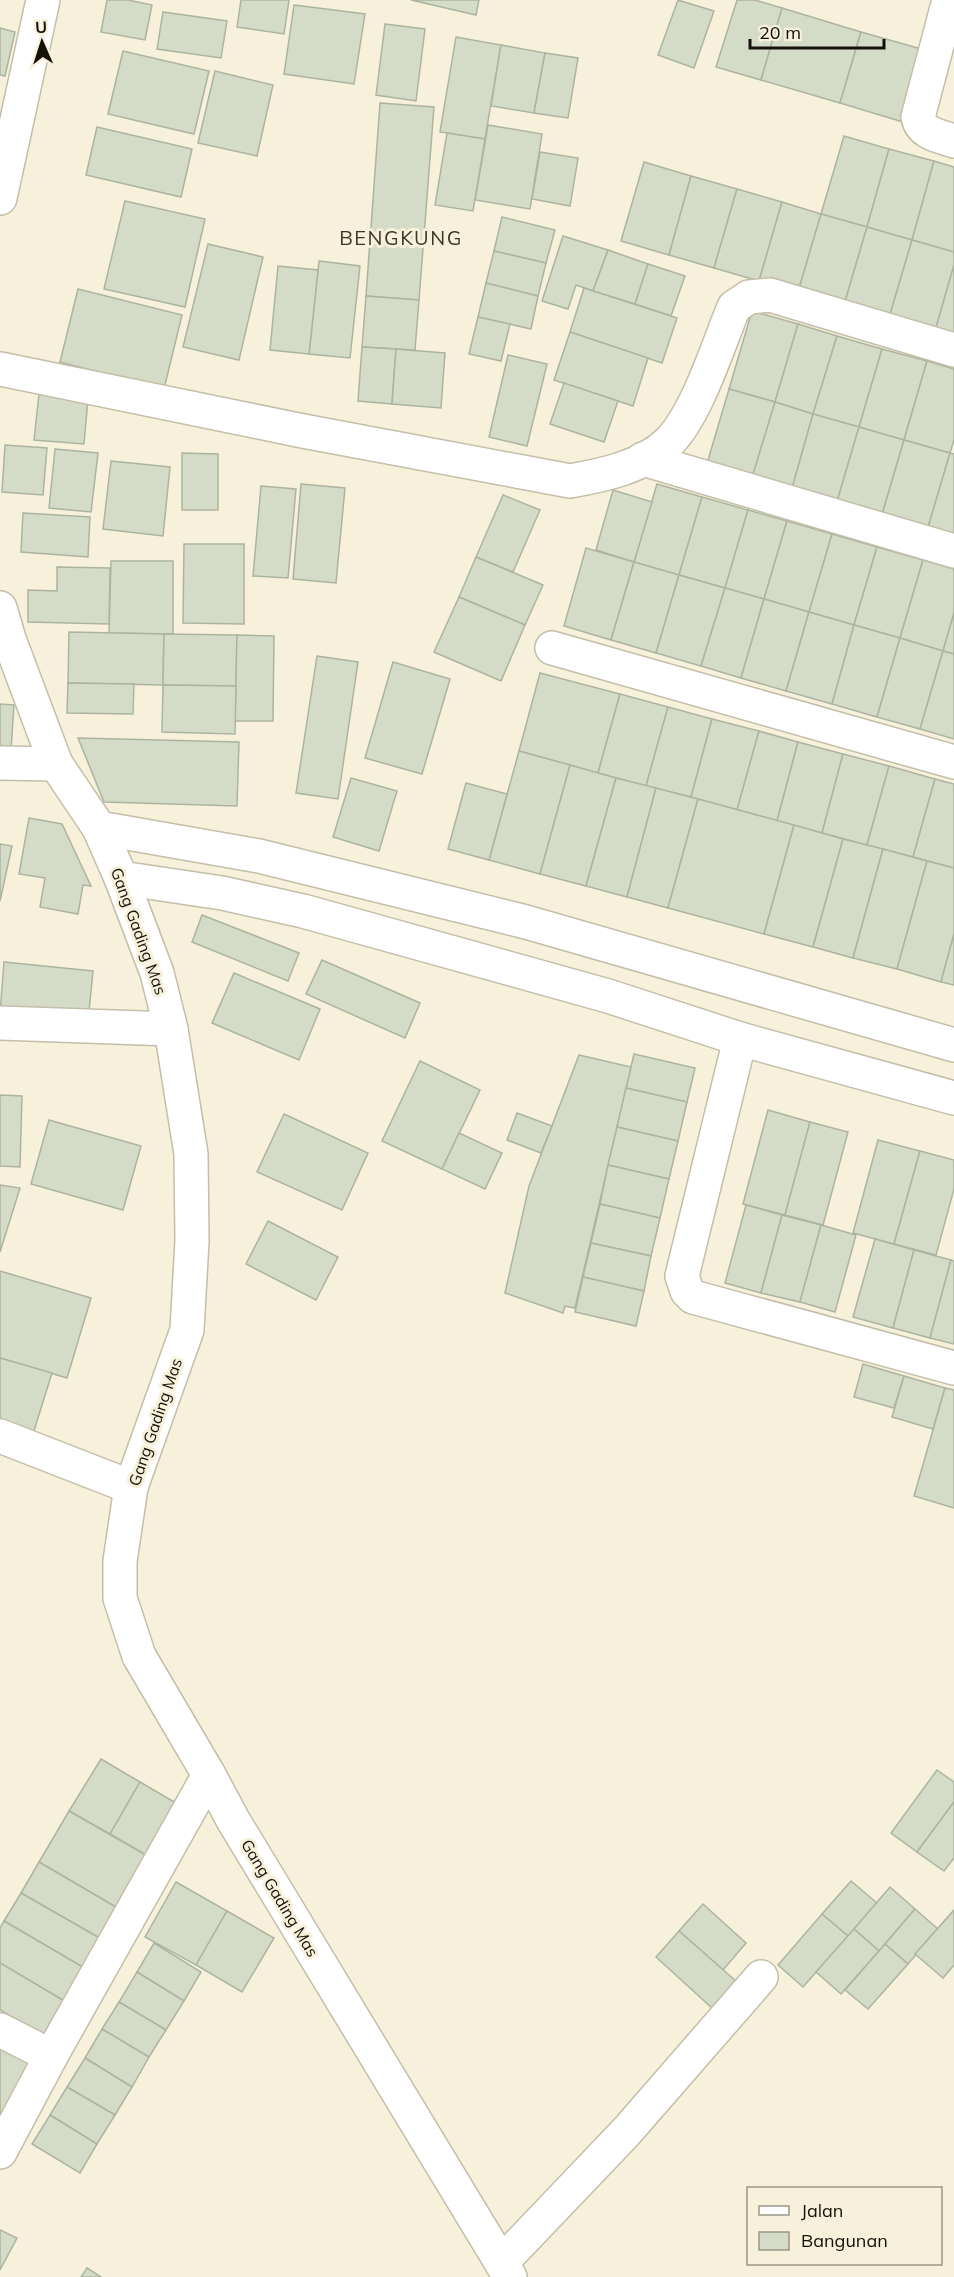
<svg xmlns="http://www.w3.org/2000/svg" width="954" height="2277" viewBox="0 0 954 2277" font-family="Mulish,sans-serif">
	<rect width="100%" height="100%" fill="#f7f1db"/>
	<!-- building -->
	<g fill="#d4dcc8" stroke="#acb4a0" stroke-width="1.5">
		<polygon points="107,0 128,0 152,5 145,40 101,32"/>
		<polygon points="241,0 289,0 284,34 237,27"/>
		<polygon points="411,0 479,0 476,15"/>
		<polygon points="678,0 714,11 694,68 658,55"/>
		<polygon points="737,0 755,0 782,8 761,80 716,67"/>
		<polygon points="294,5 365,14 354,84 284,74"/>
		<polygon points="782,8 861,32 840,103 761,80"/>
		<polygon points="163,12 227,21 221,58 157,49"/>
		<polygon points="385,24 425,29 416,101 376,95"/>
		<polygon points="0,28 15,32 5,76 0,75"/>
		<polygon points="861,32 925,50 903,122 840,103"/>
		<polygon points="456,37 501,45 485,139 440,132"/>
		<polygon points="501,45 545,53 534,113 491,106"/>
		<polygon points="123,51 209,71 194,134 108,114"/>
		<polygon points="545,53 578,58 568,118 534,113"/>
		<polygon points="215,71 273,85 257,156 198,143"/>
		<polygon points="380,103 434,107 419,300 366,296"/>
		<polygon points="488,125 542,134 530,209 475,200"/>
		<polygon points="97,127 192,149 181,197 86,175"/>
		<polygon points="447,133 485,139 473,211 435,205"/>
		<polygon points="844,136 889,149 867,227 821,214"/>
		<polygon points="889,149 934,161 912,240 867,227"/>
		<polygon points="540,152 578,158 570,206 532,199"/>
		<polygon points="934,161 954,167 954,252 912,240"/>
		<polygon points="644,162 691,176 669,255 621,241"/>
		<polygon points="691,176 737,189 714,268 669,255"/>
		<polygon points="737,189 782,202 759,281 714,268"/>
		<polygon points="125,201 205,219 185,307 104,289"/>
		<polygon points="782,202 821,214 798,292 759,281"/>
		<polygon points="821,214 867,227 844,305 798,292"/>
		<polygon points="502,217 555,230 546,263 494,251"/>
		<polygon points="867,227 912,240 889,318 844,305"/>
		<polygon points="563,236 608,250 593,291 576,285 568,309 542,301"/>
		<polygon points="912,240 954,252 954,265 935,331 889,318"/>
		<polygon points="208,244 263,257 239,360 183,347"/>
		<polygon points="608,250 648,264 635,304 593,291"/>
		<polygon points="494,251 546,263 538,296 486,283"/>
		<polygon points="319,261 360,266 350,358 309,354"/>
		<polygon points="648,264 685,276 671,316 635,304"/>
		<polygon points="954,265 954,337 935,331"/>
		<polygon points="278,266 318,270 309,354 270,350"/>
		<polygon points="486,283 538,296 531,329 478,317"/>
		<polygon points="584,288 677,318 662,363 570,332"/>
		<polygon points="78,289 182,315 164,389 60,362"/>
		<polygon points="366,296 419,300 415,350 362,347"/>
		<polygon points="752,311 798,324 775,402 729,389"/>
		<polygon points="478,317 510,324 501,361 469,354"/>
		<polygon points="798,324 837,336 813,414 775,402"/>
		<polygon points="570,332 648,358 633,406 554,380"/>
		<polygon points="837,336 882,349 859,427 813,414"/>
		<polygon points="362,347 396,349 392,404 358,401"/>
		<polygon points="396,349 445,353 441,408 392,404"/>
		<polygon points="882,349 927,361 904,440 859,427"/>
		<polygon points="508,355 547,364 527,446 489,437"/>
		<polygon points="927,361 954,369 954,440 950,453 904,440"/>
		<polygon points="564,383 618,401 604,442 550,424"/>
		<polygon points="729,389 775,402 751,481 706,467"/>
		<polygon points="39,394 88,399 84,444 34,440"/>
		<polygon points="775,402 813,414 791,492 751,481"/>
		<polygon points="813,414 859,427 836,505 791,492"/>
		<polygon points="859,427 904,440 881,518 836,505"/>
		<polygon points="904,440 950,453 927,531 881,518"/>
		<polygon points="5,445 47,448 43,495 2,492"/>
		<polygon points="55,449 98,453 91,512 49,508"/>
		<polygon points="182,453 218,454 218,510 182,510"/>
		<polygon points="950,453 954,454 954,539 927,531"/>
		<polygon points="111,461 170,467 163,536 103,529"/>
		<polygon points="301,484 345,488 336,583 293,579"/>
		<polygon points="657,484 702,497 679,575 634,562"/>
		<polygon points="261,486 296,489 288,578 253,576"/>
		<polygon points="613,490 652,502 634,562 596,550"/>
		<polygon points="503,495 540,510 513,572 476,557"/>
		<polygon points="702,497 748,510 725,588 679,575"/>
		<polygon points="748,510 787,521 764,599 725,588"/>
		<polygon points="23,513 90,517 88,557 21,552"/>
		<polygon points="787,521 832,534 809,612 764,599"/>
		<polygon points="832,534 877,547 854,625 809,612"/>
		<polygon points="184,544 244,544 244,624 183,623"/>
		<polygon points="877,547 923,560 900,638 854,625"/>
		<polygon points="586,548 634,562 611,640 564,626"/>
		<polygon points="476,557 543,585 525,625 459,597"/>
		<polygon points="923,560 954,569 954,613 943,651 900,638"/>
		<polygon points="111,561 173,561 173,634 109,633"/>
		<polygon points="634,562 679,575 656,653 611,640"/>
		<polygon points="57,567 110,568 109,624 28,622 28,590 57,591"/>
		<polygon points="679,575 725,588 701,666 656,653"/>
		<polygon points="725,588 764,599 741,678 701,666"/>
		<polygon points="459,597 525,625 501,681 434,652"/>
		<polygon points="764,599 809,612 786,691 741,678"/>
		<polygon points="809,612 854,625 832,704 786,691"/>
		<polygon points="954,613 954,654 943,651"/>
		<polygon points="854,625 900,638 877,717 832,704"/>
		<polygon points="69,632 164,634 163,685 68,683"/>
		<polygon points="164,634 237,635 236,686 163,685"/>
		<polygon points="237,635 274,636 273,721 235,721"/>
		<polygon points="900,638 943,651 920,729 877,717"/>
		<polygon points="943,651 954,654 954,739 920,729"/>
		<polygon points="317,656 358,662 338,799 296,793"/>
		<polygon points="393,662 450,679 422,774 365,758"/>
		<polygon points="540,673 620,694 598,773 519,751"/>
		<polygon points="68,683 134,684 133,714 67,713"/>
		<polygon points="163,685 236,686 235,734 162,732"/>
		<polygon points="620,694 668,707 646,786 598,773"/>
		<polygon points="0,704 14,705 11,750 0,749"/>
		<polygon points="668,707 712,719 691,797 646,786"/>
		<polygon points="712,719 759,731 737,810 691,797"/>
		<polygon points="759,731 798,742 777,821 737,810"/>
		<polygon points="78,738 239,742 237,806 104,802"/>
		<polygon points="798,742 843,754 822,833 777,821"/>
		<polygon points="519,751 570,765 540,874 489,860"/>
		<polygon points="843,754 889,766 867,845 822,833"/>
		<polygon points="570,765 616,778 586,886 540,874"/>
		<polygon points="889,766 935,779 913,857 867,845"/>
		<polygon points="351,778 397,791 379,851 333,837"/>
		<polygon points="616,778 656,788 627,897 586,886"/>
		<polygon points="935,779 954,784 954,868 913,857"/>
		<polygon points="466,783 507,794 489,860 448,849"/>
		<polygon points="656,788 698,799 668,908 627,897"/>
		<polygon points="698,799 794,825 764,934 668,908"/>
		<polygon points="29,818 62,824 91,886 83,885 78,914 40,907 45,878 19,874"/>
		<polygon points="794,825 843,839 813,947 764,934"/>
		<polygon points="843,839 883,849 853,958 813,947"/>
		<polygon points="0,844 12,846 0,901"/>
		<polygon points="883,849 927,861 897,969 853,958"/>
		<polygon points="927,861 954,868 954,934 941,982 897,969"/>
		<polygon points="202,915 299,953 288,981 192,942"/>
		<polygon points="954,934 954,985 941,982"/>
		<polygon points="322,960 420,1003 405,1038 306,994"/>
		<polygon points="4,962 93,971 88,1022 0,1013"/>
		<polygon points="234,973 320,1009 299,1060 212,1023"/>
		<polygon points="634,1054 695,1068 687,1102 626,1088"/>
		<polygon points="579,1055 631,1067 575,1308 565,1306 563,1313 505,1293 529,1186"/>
		<polygon points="420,1061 480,1090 442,1169 382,1141"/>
		<polygon points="626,1088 687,1102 678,1141 617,1127"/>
		<polygon points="0,1095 22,1096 20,1167 0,1166"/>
		<polygon points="768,1110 810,1122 785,1215 743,1204"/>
		<polygon points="517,1113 552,1126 541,1153 507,1140"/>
		<polygon points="284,1114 368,1153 342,1210 257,1172"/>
		<polygon points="49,1120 141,1146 123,1210 31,1184"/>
		<polygon points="810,1122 848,1132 823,1225 785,1215"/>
		<polygon points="617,1127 678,1141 669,1179 608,1165"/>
		<polygon points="459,1133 502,1153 485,1189 442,1169"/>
		<polygon points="878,1140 920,1151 894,1244 853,1233"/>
		<polygon points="920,1151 954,1160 954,1189 936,1255 894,1244"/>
		<polygon points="608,1165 669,1179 660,1218 600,1204"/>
		<polygon points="0,1185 20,1188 0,1252"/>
		<polygon points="600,1204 660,1218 651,1256 591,1243"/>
		<polygon points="746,1205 782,1215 761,1293 725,1283"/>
		<polygon points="782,1215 821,1225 800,1302 761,1293"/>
		<polygon points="268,1221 338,1257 316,1300 246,1264"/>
		<polygon points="821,1225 856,1235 835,1312 800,1302"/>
		<polygon points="875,1239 914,1250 893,1328 853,1317"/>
		<polygon points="591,1243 651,1256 644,1291 583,1277"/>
		<polygon points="914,1250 951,1260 930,1338 893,1328"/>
		<polygon points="951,1260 954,1261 954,1344 930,1338"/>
		<polygon points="0,1271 91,1298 67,1378 0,1358"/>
		<polygon points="583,1277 644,1291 636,1326 575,1312"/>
		<polygon points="0,1358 52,1373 33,1434 0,1424"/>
		<polygon points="863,1364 904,1376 894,1408 854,1397"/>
		<polygon points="904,1376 945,1388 933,1429 892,1417"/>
		<polygon points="945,1388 954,1390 954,1508 914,1496"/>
		<polygon points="101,1759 140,1782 110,1834 69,1811"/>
		<polygon points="937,1770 954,1782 954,1802 917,1852 891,1833"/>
		<polygon points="140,1782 176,1803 146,1855 110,1834"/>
		<polygon points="954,1802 954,1858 944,1871 917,1852"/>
		<polygon points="69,1811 151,1858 121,1910 39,1862"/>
		<polygon points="39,1862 121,1910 103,1940 21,1893"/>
		<polygon points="851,1881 877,1903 848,1936 822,1914"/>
		<polygon points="176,1882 227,1911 196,1965 145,1937"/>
		<polygon points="890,1887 915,1909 879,1951 854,1929"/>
		<polygon points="21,1893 103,1940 86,1969 4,1921"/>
		<polygon points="703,1904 746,1943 723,1970 679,1931"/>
		<polygon points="915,1909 938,1929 908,1964 885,1944"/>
		<polygon points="954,1910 954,1965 943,1978 915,1954"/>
		<polygon points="227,1911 274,1938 242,1992 196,1965"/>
		<polygon points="822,1914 848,1936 803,1987 778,1965"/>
		<polygon points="4,1921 86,1969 66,2002 0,1963 0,1928"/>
		<polygon points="854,1929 879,1951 841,1994 816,1972"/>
		<polygon points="679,1931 737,1982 713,2009 656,1957"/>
		<polygon points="154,1943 201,1972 184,2001 137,1972"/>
		<polygon points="885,1944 908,1964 868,2009 845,1990"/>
		<polygon points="0,1963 66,2002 46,2037 0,2010"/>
		<polygon points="137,1972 184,2001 166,2030 119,2002"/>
		<polygon points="119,2002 166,2030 149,2057 102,2029"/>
		<polygon points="102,2029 149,2057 132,2087 85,2058"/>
		<polygon points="0,2047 34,2066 0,2128"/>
		<polygon points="85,2058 132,2087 115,2115 67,2087"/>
		<polygon points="67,2087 115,2115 97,2144 50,2115"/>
		<polygon points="50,2115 97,2144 80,2173 32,2144"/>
		<polygon points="0,2230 17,2238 0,2270"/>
		<polygon points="87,2268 101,2277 81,2277"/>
	</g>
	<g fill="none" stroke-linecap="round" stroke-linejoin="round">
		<!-- minor casing -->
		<g stroke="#c4bea9" stroke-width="36">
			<g id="minor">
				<path d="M 949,0 L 918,117 C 921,134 940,136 954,141"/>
				<polyline points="0,198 43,0"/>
				<path d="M 0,369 L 303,431 L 570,481 C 604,475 642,467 668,443 C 697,415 718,345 734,307 L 749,297 L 770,295 L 954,350"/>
				<polyline points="643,459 954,551"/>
				<polyline points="0,608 9,639 56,764 99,828 121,878 157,973 171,1029 191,1154 192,1241 187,1330 131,1487 120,1561 120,1598 139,1656 209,1775 233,1820 510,2277"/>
				<polyline points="552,648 954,762"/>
				<polyline points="0,763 56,764"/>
				<polyline points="99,828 259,856 526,922 954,1045"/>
				<polyline points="121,878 222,893 303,911 608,996 740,1039 954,1098"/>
				<polyline points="0,1023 171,1029"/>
				<polyline points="740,1039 682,1276 687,1291 693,1297 954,1368"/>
				<polyline points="0,1436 131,1487"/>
				<polyline points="0,2030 51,2056 209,1775"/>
				<polyline points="0,2152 51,2056"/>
				<polyline points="502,2262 627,2131 761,1977"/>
			</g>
		</g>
		<!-- minor -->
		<use href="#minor" stroke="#fff" stroke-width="33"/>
	</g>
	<g text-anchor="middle" stroke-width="6" stroke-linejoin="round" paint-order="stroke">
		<!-- street labels -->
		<g font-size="16" fill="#14110a" stroke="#f7f1db">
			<text transform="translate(139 931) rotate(70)" y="6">Gang Gading Mas</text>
			<text transform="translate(155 1422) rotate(-71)" y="6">Gang Gading Mas</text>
			<text transform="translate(280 1898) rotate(59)" y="6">Gang Gading Mas</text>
		</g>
		<!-- quarter labels -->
		<g font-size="20" letter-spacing="1.5" fill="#3c3625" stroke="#f7f1db">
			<text x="401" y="245">BENGKUNG</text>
		</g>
	</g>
	<!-- legend -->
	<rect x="747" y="2187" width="195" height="78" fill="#f7f1db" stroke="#9c9787" stroke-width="1.5"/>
	<rect x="759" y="2206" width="30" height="9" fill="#ffffff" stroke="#9c9787" stroke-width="1.5"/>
	<text x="801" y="2217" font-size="18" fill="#14110a">Jalan</text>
	<rect x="759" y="2232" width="30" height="18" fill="#d4dcc8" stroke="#9c9787" stroke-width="1.5"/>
	<text x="801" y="2247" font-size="18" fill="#14110a">Bangunan</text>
	<!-- north arrow -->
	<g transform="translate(42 42) rotate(357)" stroke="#f7f1db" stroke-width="4.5" paint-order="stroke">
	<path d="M0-4.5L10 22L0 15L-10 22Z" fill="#14110a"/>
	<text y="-9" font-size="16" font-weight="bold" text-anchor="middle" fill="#14110a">U</text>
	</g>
	<!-- scale -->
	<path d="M750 39v9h134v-9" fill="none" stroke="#14110a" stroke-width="3"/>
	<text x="759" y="39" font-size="18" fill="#14110a" stroke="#f7f1db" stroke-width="4.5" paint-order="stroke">20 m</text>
</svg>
